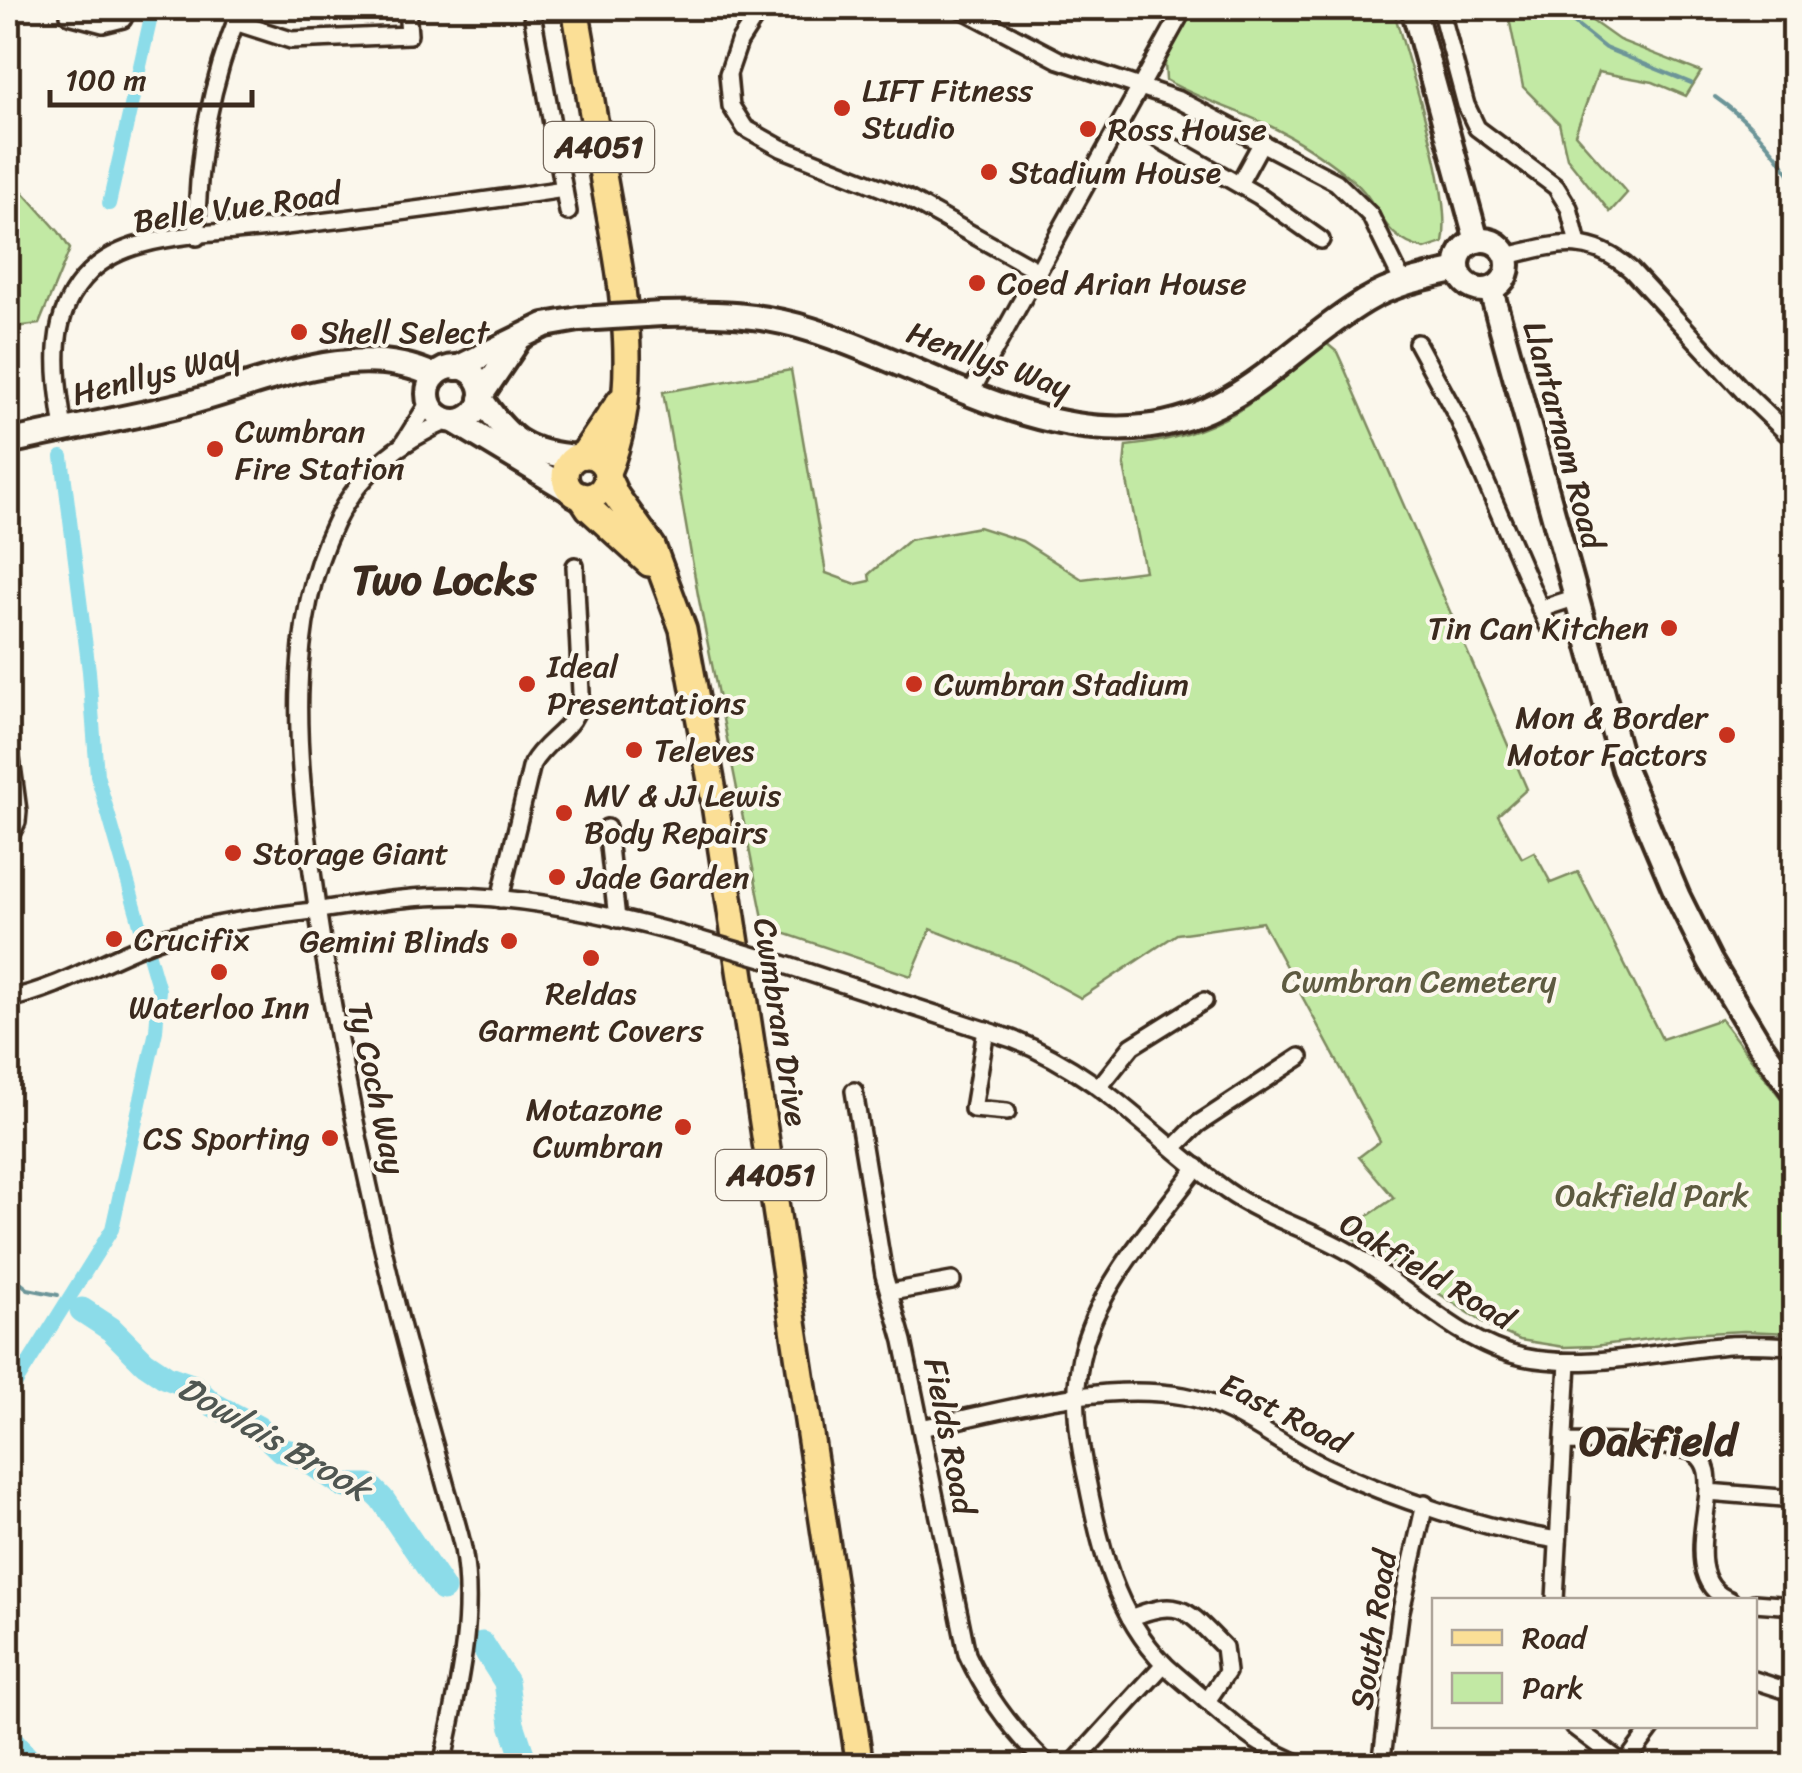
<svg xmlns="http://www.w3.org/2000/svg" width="1802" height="1773" viewBox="0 0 1802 1773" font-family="Sriracha,sans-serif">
	<rect width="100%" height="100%" fill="#fbf7ec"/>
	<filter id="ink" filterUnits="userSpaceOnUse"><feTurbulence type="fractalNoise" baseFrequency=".01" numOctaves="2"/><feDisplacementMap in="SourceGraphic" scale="20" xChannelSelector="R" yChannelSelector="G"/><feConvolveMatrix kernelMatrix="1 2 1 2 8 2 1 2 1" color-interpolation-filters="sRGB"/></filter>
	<g filter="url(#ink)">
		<!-- green -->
		<g fill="#c2e9a4" stroke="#7e8a61" stroke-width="2.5">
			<path d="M 1194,8 L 1393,8 C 1408,64 1453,190 1443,243 L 1425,249 C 1377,237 1383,203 1349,177 C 1325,158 1299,140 1272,127 C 1236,109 1200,100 1166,80 L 1165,63 Z"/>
			<polygon points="1507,8 1574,8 1619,40 1701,72 1686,96 1653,82 1598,72 1575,134 1627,193 1610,212 1567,158 1559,123 1523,87"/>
			<polygon points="8,175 59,232 70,249 39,324 8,328"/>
			<path d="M 1325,342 L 1337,352 L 1342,363 L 1527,789 L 1498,815 L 1522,858 L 1534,852 L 1551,883 L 1578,872 L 1662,1039 L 1721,1019 L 1794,1116 L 1794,1333 L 1744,1331 L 1687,1334 L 1594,1346 L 1564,1347 L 1520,1340 L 1492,1328 L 1344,1232 L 1394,1198 L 1359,1157 L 1380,1141 L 1262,922 L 1177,934 L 1081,998 L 1015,962 L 931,929 L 911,976 L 780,932 L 763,918 L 698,595 L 663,392 L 791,370 L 826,573 L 856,584 L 870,581 L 869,574 L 909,540 L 979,527 L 1022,541 L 1082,579 L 1145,571 L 1124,466 L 1126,446 C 1218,437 1259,401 1325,342 Z"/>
		</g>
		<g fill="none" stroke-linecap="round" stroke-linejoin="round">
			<!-- stream -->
			<g stroke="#6c9598" stroke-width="4">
				<polyline points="1555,8 1605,48 1691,83"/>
				<path d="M 1715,97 C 1748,120 1774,147 1794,182"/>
				<polyline points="8,1273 28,1289 58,1295"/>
			</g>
			<!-- canal -->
			<g stroke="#8cdce9" stroke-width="14">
				<polyline points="109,204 153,8"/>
				<polyline points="8,1396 112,1229 156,1031 159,990 97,775 89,671 62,457"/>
				<polyline points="8,1730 41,1766"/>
			</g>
			<!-- river -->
			<g stroke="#8cdce9" stroke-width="25">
				<polyline points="82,1310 111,1329 145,1363 166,1377 194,1387 212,1404 258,1428 281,1450 298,1454 345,1486 369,1486 382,1499 443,1589"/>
				<polyline points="482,1644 506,1682 512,1724 526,1766"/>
			</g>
			<!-- street casing -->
			<g stroke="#3b2a1e" stroke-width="22">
				<g id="street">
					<polyline points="531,8 568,212"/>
					<polyline points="761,8 739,42 728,74 731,106 745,128 781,148 907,198 1038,271"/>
					<polyline points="960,8 1059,60 1179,100 1336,182 1370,215 1403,283"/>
					<polyline points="1440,8 1466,105 1477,128 1556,187 1569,208 1578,244"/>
					<polyline points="69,15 103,24 123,19 128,8"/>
					<polyline points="235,22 291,40 409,35 407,8"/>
					<polyline points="1157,138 1259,196 1321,240"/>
					<polyline points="1239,184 1262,142"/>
					<path d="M 197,237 C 196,158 211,81 241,8"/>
					<path d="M 1507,256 C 1557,244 1588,233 1631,270 L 1743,391 L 1794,440"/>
					<polyline points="1417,343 1459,420 1547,624"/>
					<polyline points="971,392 1184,8"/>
					<path d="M 64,430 C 56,375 45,315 90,272 C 104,258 124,249 143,244 C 188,232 239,232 286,226 C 379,215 472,203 564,189"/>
					<polyline points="404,442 429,402"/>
					<polyline points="1540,609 1574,598"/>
					<polyline points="8,736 18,811 17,822 8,840"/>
					<polyline points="607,828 617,919"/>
					<path d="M 500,899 L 532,764 C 547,737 579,729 581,693 L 575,566"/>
					<path d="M 776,962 L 1012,1039 C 1105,1076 1150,1136 1227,1191 C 1267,1219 1315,1230 1356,1256 C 1409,1289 1460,1344 1523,1357 C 1588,1370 1654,1352 1719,1346 C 1744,1343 1769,1345 1794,1346"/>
					<path d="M 8,999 C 63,988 109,956 163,938 C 208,924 257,918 304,912 C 356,905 410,895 463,896 C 543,899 625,918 701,940"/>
					<polyline points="986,1030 973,1109 1007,1112"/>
					<polyline points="1100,1086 1132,1046 1204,1001"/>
					<path d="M 854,1091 L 884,1275 L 903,1341 L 967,1654 C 987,1698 1014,1733 1049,1766"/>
					<polyline points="1175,1147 1198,1124 1300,1057"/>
					<path d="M 1197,1167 C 1157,1222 1104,1278 1084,1345 C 1071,1391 1077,1434 1087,1480 C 1100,1547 1115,1614 1165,1665 C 1180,1679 1196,1691 1211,1705 C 1241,1731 1268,1753 1306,1766"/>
					<polyline points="891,1292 952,1281"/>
					<path d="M 921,1428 C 1003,1411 1100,1381 1184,1396 C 1238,1406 1278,1445 1326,1467 C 1391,1498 1488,1530 1558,1540"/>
					<path d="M 1565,1442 C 1591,1443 1681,1441 1697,1455 C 1709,1465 1708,1478 1708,1492 L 1794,1499"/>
					<path d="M 1708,1492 C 1705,1527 1688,1585 1730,1600"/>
					<polyline points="1555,1600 1568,1362"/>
					<polyline points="1754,1603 1794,1606"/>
					<path d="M 1130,1618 C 1181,1597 1187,1610 1224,1647 L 1227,1672 L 1207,1701"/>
					<polyline points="1754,1680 1794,1693"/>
					<polyline points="1573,1726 1626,1766"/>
					<polyline points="8,1761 12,1766"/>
					<polyline points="1625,1764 1653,1726"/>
					<path d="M 442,1766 C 456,1696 476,1620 463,1549 C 458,1524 449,1500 443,1476 C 428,1423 413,1370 399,1316 C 363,1169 332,1022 312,872 C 297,762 284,627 335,523 C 359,473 399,441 450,420"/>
					<polyline points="1071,1766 1164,1664"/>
					<polyline points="1381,1766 1400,1615 1425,1504"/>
				</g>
			</g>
			<!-- secondary casing -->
			<g stroke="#3b2a1e" stroke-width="30">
				<g id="secondary">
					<polyline points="1413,8 1477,241"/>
					<circle cx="1483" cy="265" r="25"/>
					<polyline points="1491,290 1624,769 1678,897 1710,961 1759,1043 1794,1092"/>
					<path d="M 662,314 C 713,312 763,314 812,330 C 918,363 1030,440 1144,427 C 1242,416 1287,348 1365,301 C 1393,284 1426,277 1458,270"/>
					<circle cx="455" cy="394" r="27"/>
					<polyline points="457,368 545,325 579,319"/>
					<polyline points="482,394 517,342"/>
					<path d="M 481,399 C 511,442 526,453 578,457"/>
					<polyline points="454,421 572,492"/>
					<path d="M 8,442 C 65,429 124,419 181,405 C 261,385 354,337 435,376"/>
				</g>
			</g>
			<!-- primary casing -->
			<g stroke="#3b2a1e" stroke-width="32">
				<g id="primary">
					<path d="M 575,8 C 585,63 594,119 603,175 C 619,268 646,382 607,472"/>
					<polyline points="583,455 620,401"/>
					<circle cx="586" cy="476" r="21"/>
					<polyline points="607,477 616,496 652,546 683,629 713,791 860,1766"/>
					<polyline points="581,496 589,508 649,563"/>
				</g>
			</g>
			<!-- street -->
			<use href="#street" stroke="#fbf7ec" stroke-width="15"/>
			<!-- secondary -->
			<use href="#secondary" stroke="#fbf7ec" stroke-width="22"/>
			<!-- primary -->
			<use href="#primary" stroke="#fbdf96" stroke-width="25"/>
			<!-- street-bridge casing -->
			<g stroke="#3b2a1e" stroke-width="22" stroke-linecap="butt">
				<polyline id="street-bridge" points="701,940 776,962"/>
			</g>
			<!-- secondary-bridge casing -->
			<g stroke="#3b2a1e" stroke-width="30" stroke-linecap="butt">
				<polyline id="secondary-bridge" points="579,319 662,314"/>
			</g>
			<!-- street-bridge -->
			<use href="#street-bridge" stroke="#fbf7ec" stroke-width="15"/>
			<!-- secondary-bridge -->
			<use href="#secondary-bridge" stroke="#fbf7ec" stroke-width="22"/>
		</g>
	</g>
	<!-- markers -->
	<g fill="#c8321e" stroke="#fbf7ec" stroke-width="4">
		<circle cx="842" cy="108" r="10"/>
		<circle cx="1088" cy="129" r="10"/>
		<circle cx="989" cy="172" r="10"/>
		<circle cx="977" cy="283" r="10"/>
		<circle cx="299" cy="332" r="10"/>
		<circle cx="215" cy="449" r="10"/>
		<circle cx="1669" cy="628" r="10"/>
		<circle cx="527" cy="684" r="10"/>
		<circle cx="914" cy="684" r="10"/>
		<circle cx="1727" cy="735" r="10"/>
		<circle cx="634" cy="750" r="10"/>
		<circle cx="564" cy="813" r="10"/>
		<circle cx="233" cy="853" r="10"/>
		<circle cx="557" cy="877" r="10"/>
		<circle cx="114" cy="939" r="10"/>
		<circle cx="509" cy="941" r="10"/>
		<circle cx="591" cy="958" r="10"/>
		<circle cx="219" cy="972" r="10"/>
		<circle cx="683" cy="1127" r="10"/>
		<circle cx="330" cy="1138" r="10"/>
	</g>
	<g text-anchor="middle" stroke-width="8" stroke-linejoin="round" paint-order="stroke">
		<!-- shield labels -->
		<g fill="#fbf7ec" stroke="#75685c" stroke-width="2.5">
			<rect x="544" y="122" width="110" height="50" rx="8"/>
			<rect x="716" y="1150" width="110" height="50" rx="8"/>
		</g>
		<g font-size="30" font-weight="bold" fill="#3b2a1e">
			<text x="599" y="157">A4051</text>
			<text x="771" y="1185">A4051</text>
		</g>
		<!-- poi labels -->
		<g font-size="32" fill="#3b2a1e" stroke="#fbf7ec" text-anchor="start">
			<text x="862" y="101">LIFT Fitness<tspan x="862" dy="37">Studio</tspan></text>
			<text x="1108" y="140">Ross House</text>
			<text x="1009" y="183">Stadium House</text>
			<text x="997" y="294">Coed Arian House</text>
			<text x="319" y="343">Shell Select</text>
			<text x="235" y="442">Cwmbran<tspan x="235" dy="37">Fire Station</tspan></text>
			<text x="1649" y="639" text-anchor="end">Tin Can Kitchen</text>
			<text x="547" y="677">Ideal<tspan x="547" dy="37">Presentations</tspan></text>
			<text x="934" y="695">Cwmbran Stadium</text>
			<text x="1707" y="728" text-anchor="end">Mon &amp; Border<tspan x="1707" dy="37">Motor Factors</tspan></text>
			<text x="654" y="761">Televes</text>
			<text x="584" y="806">MV &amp; JJ Lewis<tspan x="584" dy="37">Body Repairs</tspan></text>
			<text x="253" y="864">Storage Giant</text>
			<text x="577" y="888">Jade Garden</text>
			<text x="134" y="950">Crucifix</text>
			<text x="489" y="952" text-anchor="end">Gemini Blinds</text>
			<text x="591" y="1004" text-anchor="middle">Reldas<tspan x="591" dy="37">Garment Covers</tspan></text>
			<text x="219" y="1018" text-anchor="middle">Waterloo Inn</text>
			<text x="663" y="1120" text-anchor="end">Motazone<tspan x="663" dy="37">Cwmbran</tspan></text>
			<text x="310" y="1149" text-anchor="end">CS Sporting</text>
		</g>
		<!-- street labels -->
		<g font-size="32" fill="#3b2a1e" stroke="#fbf7ec">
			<text transform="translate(237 207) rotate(-8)" y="11">Belle Vue Road</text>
			<text transform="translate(989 360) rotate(20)" y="11">Henllys Way</text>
			<text transform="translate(156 374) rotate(-14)" y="11">Henllys Way</text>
			<text transform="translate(1564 435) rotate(75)" y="11">Llantarnam Road</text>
			<text transform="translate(781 1022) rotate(81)" y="11">Cwmbran Drive</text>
			<text transform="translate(377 1088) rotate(78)" y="11">Ty Coch Way</text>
			<text transform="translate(1427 1271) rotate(31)" y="11">Oakfield Road</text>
			<text transform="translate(1285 1413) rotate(27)" y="11">East Road</text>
			<text transform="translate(950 1436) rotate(79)" y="11">Fields Road</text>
			<text transform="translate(1373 1630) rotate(-81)" y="11">South Road</text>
		</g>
		<!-- park labels -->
		<g font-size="32" fill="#5d5a40" stroke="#fbf7ec">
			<text x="1419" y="992">Cwmbran Cemetery</text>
			<text x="1652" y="1206">Oakfield Park</text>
		</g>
		<!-- water labels -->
		<g font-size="35" font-style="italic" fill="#4f5651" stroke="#fbf7ec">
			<text transform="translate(274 1438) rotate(30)" y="12">Dowlais Brook</text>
		</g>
		<!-- district labels -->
		<g font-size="42" font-weight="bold" fill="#3b2a1e" stroke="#fbf7ec">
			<text x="444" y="594">Two Locks</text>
			<text x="1658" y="1455">Oakfield</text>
		</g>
	</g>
	<!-- margin -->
	<rect width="1802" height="1773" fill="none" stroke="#fbf7ec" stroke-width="40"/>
	<rect x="20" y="20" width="1762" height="1733" fill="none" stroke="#3b2a1e" stroke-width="4" filter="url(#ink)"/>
	<!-- legend -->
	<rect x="1432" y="1598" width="325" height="130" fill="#fbf7ec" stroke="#aea59a" stroke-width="2.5"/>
	<rect x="1452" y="1630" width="50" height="15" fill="#fbdf96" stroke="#aea59a" stroke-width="2.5"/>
	<text x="1522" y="1648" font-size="30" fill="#3b2a1e">Road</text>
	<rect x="1452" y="1673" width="50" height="30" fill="#c2e9a4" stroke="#aea59a" stroke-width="2.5"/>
	<text x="1522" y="1698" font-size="30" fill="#3b2a1e">Park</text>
	<!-- scale -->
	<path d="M50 90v15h202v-15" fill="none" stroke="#3b2a1e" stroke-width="5"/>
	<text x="65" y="90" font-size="30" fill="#3b2a1e" stroke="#fbf7ec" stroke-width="8" paint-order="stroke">100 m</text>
</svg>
